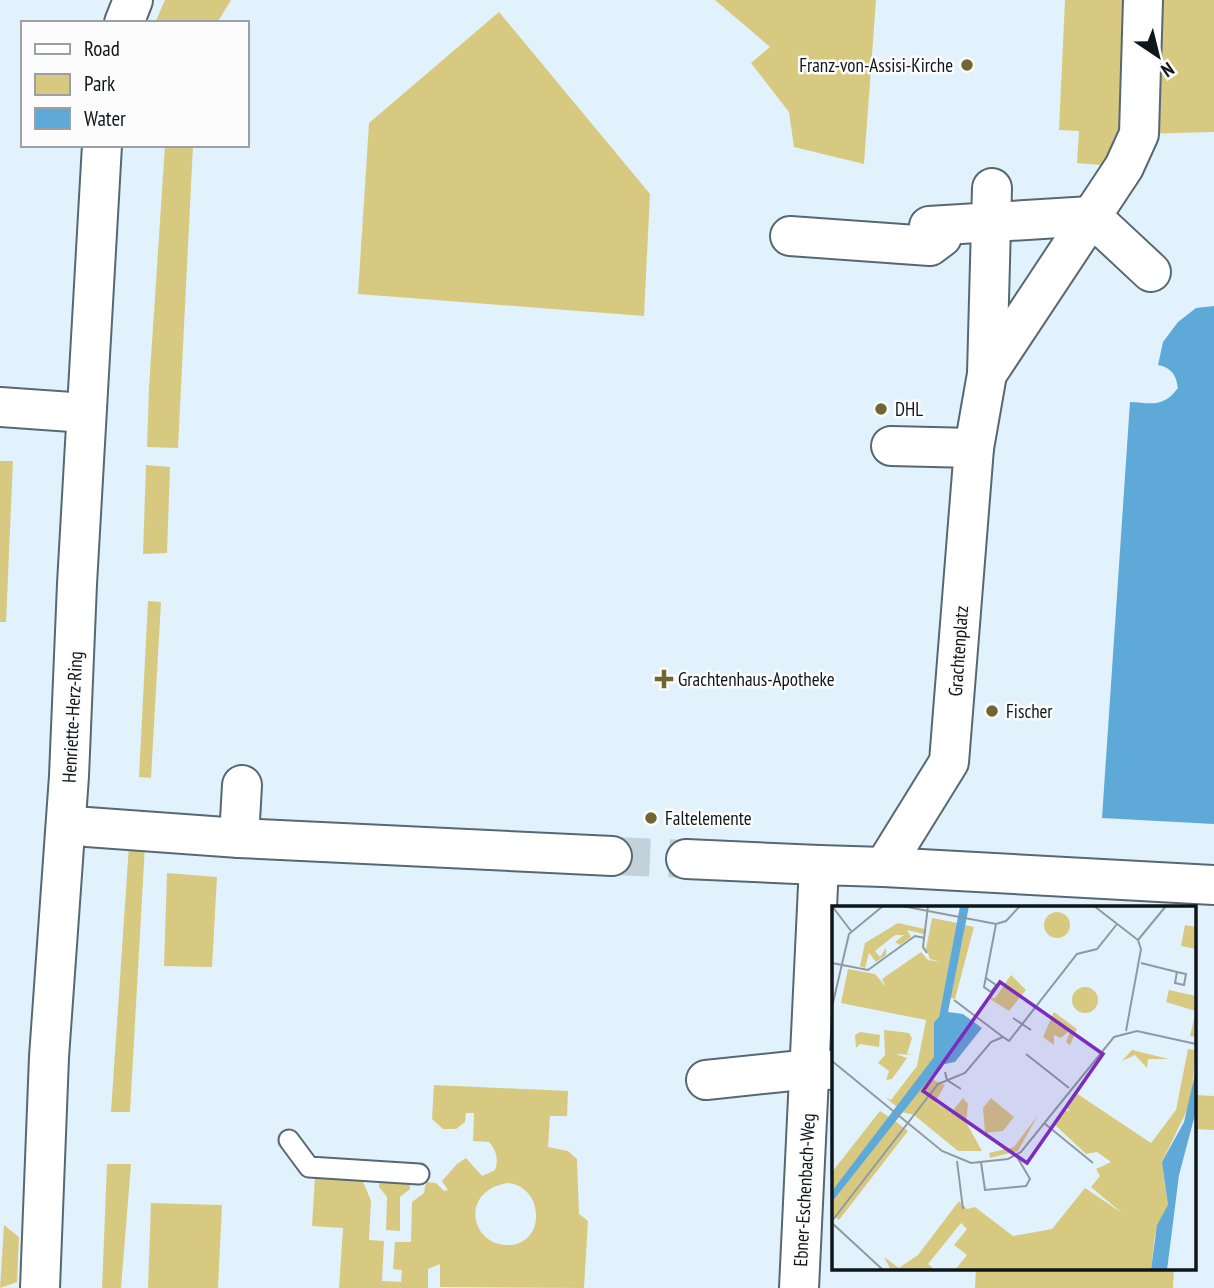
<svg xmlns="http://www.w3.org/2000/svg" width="1214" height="1288" viewBox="0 0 1214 1288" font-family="'PT Sans Narrow',sans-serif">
	<rect width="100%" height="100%" fill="#e2f2fc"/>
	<!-- green -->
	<g fill="#d8c981" fill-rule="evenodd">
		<polygon points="165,0 231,0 217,23 155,23"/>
		<polygon points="715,0 876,0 864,164 794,147 789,112 751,63 770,47"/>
		<polygon points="1065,0 1214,0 1214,132 1139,134 1124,167 1077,163 1079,131 1059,130"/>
		<polygon points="499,12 650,194 644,316 358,294 369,123"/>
		<polygon points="165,145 193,145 178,448 147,447 149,388"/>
		<polygon points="0,461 13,461 6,622 0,622"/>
		<polygon points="146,465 170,467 167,553 143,554"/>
		<polygon points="148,601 161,602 151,778 139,777"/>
		<polygon points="129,845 145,845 130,1112 111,1112"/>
		<polygon points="167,873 217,877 212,967 164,966"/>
		<path d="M 434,1085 L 568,1091 L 567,1116 L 550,1116 L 548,1147 L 568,1151 L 577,1159 L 579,1214 L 588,1221 L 584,1288 L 440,1287 L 440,1264 L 428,1269 L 428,1288 L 339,1288 L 343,1228 L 312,1226 L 315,1177 L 362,1179 L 371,1201 L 369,1240 L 384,1241 L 382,1281 L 401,1282 L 402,1270 L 393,1269 L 395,1242 L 411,1242 L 412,1202 L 424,1193 L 426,1182 L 436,1183 L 444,1191 L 448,1190 L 442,1181 L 457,1164 L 466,1158 L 482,1176 L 495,1170 C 499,1159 496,1150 489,1142 L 473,1141 L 474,1113 L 466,1113 L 465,1122 L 456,1129 L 443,1129 L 432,1119 ZM 508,1183 C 546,1187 546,1248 505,1245 C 469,1242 461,1190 508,1183 Z"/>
		<polygon points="1195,1095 1214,1096 1214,1130 1195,1129"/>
		<polygon points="107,1164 131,1164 121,1288 102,1288"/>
		<polygon points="380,1178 410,1180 410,1189 400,1197 400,1231 386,1230 387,1197 379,1187"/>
		<polygon points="151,1203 222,1205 218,1288 148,1288"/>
		<polygon points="4,1225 19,1237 17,1282 0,1288"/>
		<polygon points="976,1269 1174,1269 1173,1288 975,1288"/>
	</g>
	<!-- water -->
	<path fill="#5ea9d7" d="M 1214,306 L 1214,824 L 1102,818 L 1130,402 C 1152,403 1163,408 1178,388 C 1176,375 1172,368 1158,365 L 1163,342 L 1178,322 L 1196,308 Z"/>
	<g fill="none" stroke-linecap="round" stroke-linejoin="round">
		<!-- street-tunnel -->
		<polyline stroke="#c2d1da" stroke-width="38" stroke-dasharray="38 19" stroke-linecap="butt" points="612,856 686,859"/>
		<!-- lane casing -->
		<g stroke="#576873" stroke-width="23">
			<polyline id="lane" points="289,1140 309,1167 419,1174"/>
		</g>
		<!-- street casing -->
		<g stroke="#576873" stroke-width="42">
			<g id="street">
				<polyline points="124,23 133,0"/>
				<polyline points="929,226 1091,216 1151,272"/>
				<polyline points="790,236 930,246 942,237"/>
				<polyline points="987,374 992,188"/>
				<polyline points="0,407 86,413"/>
				<polyline points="891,446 974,448"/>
				<polyline points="87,827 239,838 612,856"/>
				<polyline points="239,838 242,785"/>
				<polyline points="686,859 819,865"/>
				<polyline points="884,867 1214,885"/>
				<polyline points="706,1080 811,1069 834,1070"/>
				<polyline points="40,1288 49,1057 69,776 77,584 102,145"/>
				<polyline points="799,1288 819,865 884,867 949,762 974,448 987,374 1124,167 1139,134 1143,0"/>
			</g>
		</g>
		<!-- lane -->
		<use href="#lane" stroke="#fff" stroke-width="19"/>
		<!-- street -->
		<use href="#street" stroke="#fff" stroke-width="38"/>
	</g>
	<!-- markers -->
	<g fill="#706633" stroke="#fcfcfc" stroke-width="2.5">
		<circle cx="967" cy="65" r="7"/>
		<circle cx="881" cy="409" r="7"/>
		<path d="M660.5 668.5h7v7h7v7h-7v7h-7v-7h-7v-7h7z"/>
		<circle cx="992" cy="711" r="7"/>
		<circle cx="651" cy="818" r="7"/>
	</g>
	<g text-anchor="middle" stroke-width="5" stroke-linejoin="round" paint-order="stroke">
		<!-- poi labels -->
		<g font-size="19" fill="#0f161a" stroke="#fcfcfc" text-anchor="start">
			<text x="953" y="72" text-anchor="end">Franz-von-Assisi-Kirche</text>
			<text x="895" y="416">DHL</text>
			<text x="678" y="686">Grachtenhaus-Apotheke</text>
			<text x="1006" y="718">Fischer</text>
			<text x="665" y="825">Faltelemente</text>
		</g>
		<!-- street labels -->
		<g font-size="19" fill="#0f161a" stroke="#fcfcfc">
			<text transform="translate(958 651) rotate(-86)" y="7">Grachtenplatz</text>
			<text transform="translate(72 717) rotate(-87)" y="7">Henriette-Herz-Ring</text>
			<text transform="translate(804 1190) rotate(-87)" y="7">Ebner-Eschenbach-Weg</text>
		</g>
	</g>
	<!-- overview -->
	<g transform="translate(832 906)">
		<rect width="364" height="364" fill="#e2f2fc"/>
		<path d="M212 19a13 13 0 1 1 26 0a13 13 0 1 1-26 0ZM 100,12 L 125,17 L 107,111 L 102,116 L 103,151 L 65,201 L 53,191 L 59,194 L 85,160 L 94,114 L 9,97 L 16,63 L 43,68 L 54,81 L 50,73 L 89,46 L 96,54 L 109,56 L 98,53 L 94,43 ZM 66,17 L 93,23 L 92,28 L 75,24 L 79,31 L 68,39 L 63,36 L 72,29 L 63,29 L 43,45 L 48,51 L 54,42 L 54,49 L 44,56 L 37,47 L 33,62 L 28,60 L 33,37 ZM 133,19 L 142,21 L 123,93 L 118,92 ZM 353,19 L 364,21 L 364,43 L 349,40 ZM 179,69 L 194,84 L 177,105 L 155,91 L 163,92 ZM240 94a13 13 0 1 1 26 0a13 13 0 1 1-26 0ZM 337,84 L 364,90 L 364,131 L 358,130 L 364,105 L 334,96 ZM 222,106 L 245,123 L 238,139 L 234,136 L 238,126 L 237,125 L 229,132 L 222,129 L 222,139 L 211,131 ZM 52,124 L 77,127 L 80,132 L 75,148 L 82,149 L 64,148 L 75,152 L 60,173 L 54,174 L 57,165 L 46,157 L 53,149 ZM 28,126 L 48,129 L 47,141 L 28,138 L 24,142 L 23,129 ZM 356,143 L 364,144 L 359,196 L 330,256 L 336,299 L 323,329 L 319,364 L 123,364 L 135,349 L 122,339 L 135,323 L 129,317 L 96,358 L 103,364 L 59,364 L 52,351 L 67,362 L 86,349 L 127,295 L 135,303 L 143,301 L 181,330 L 220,323 L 253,282 L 290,307 L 259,281 L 268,270 L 264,263 L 279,256 L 265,246 L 254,248 L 221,217 L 231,204 L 238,205 L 234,201 L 244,187 L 319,237 L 344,204 ZM 300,144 L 337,153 L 316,153 L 315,162 L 303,149 L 290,155 ZM 97,172 L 113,179 L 103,196 L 119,207 L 131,192 L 136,198 L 134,216 L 150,245 L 126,245 L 82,209 L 70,206 ZM 159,192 L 182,211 L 171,225 L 153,227 L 151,202 ZM 48,205 L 57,211 L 0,285 L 0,266 ZM 206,209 L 186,245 L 158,252 L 157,247 L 182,241 ZM 63,215 L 76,225 L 7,314 L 0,309 L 0,296 Z" fill="#d8c981"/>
		<path d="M 128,0 L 137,0 L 116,106 L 131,108 L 150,122 L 123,156 L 108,159 L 0,296 L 0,285 L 102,151 L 102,116 L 107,111 ZM 364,164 L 364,205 L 347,269 L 335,364 L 319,364 L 325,319 L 336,299 L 330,256 L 352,216 Z" fill="#5ea9d7"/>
		<path fill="none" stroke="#8e9aa2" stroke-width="2" d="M 0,0 L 19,25M 70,0 L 164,18 L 174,15 L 188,0M 262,0 L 306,34 L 309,43 L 294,125M 306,34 L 334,0M 95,47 L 91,41 L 96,0M 0,57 L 36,64 L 83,30 L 93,32M 309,57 L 345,66 L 343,77 L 352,79 L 354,68 L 345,66M 154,72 L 164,79 L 159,86 L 152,81 L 164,18M 122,94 L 171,131M 0,101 L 17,28 L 51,0M 181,112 L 199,124M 194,148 L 237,182M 0,155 L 110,245 L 139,257 L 176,253 L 189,246 L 282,131 L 305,125 L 364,138M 113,166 L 115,174 L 129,183M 212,217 L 261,257M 125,255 L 131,303M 149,256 L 153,284 L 194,280 L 198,273 L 184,249M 0,315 L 106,178 L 133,167 L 159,136 L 171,131 L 177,135 L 245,48 L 265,43 L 285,18M 0,317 L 51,364"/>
		<path fill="#7b2cbf" fill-opacity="0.15" stroke="#7b2cbf" stroke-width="3.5" d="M 168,76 L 271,148 L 195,257 L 91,185 Z"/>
		<rect width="364" height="364" fill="none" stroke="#0f161a" stroke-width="3.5"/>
	</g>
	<!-- legend -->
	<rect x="21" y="21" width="228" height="126" fill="#fcfcfc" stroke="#9da0a2" stroke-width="2"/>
	<rect x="35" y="44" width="35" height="10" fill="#ffffff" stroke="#9da0a2" stroke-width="2"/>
	<text x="84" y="56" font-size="21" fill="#0f161a">Road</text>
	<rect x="35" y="74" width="35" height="21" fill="#d8c981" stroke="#9da0a2" stroke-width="2"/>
	<text x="84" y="91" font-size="21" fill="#0f161a">Park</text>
	<rect x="35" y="108" width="35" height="21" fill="#5ea9d7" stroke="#9da0a2" stroke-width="2"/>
	<text x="84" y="126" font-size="21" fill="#0f161a">Water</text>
	<!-- north arrow -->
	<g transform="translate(1158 56) rotate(145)" stroke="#fcfcfc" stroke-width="5" paint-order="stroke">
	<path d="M0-5L12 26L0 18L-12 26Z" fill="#0f161a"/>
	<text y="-10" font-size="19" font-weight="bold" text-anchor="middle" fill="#0f161a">N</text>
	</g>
</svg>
